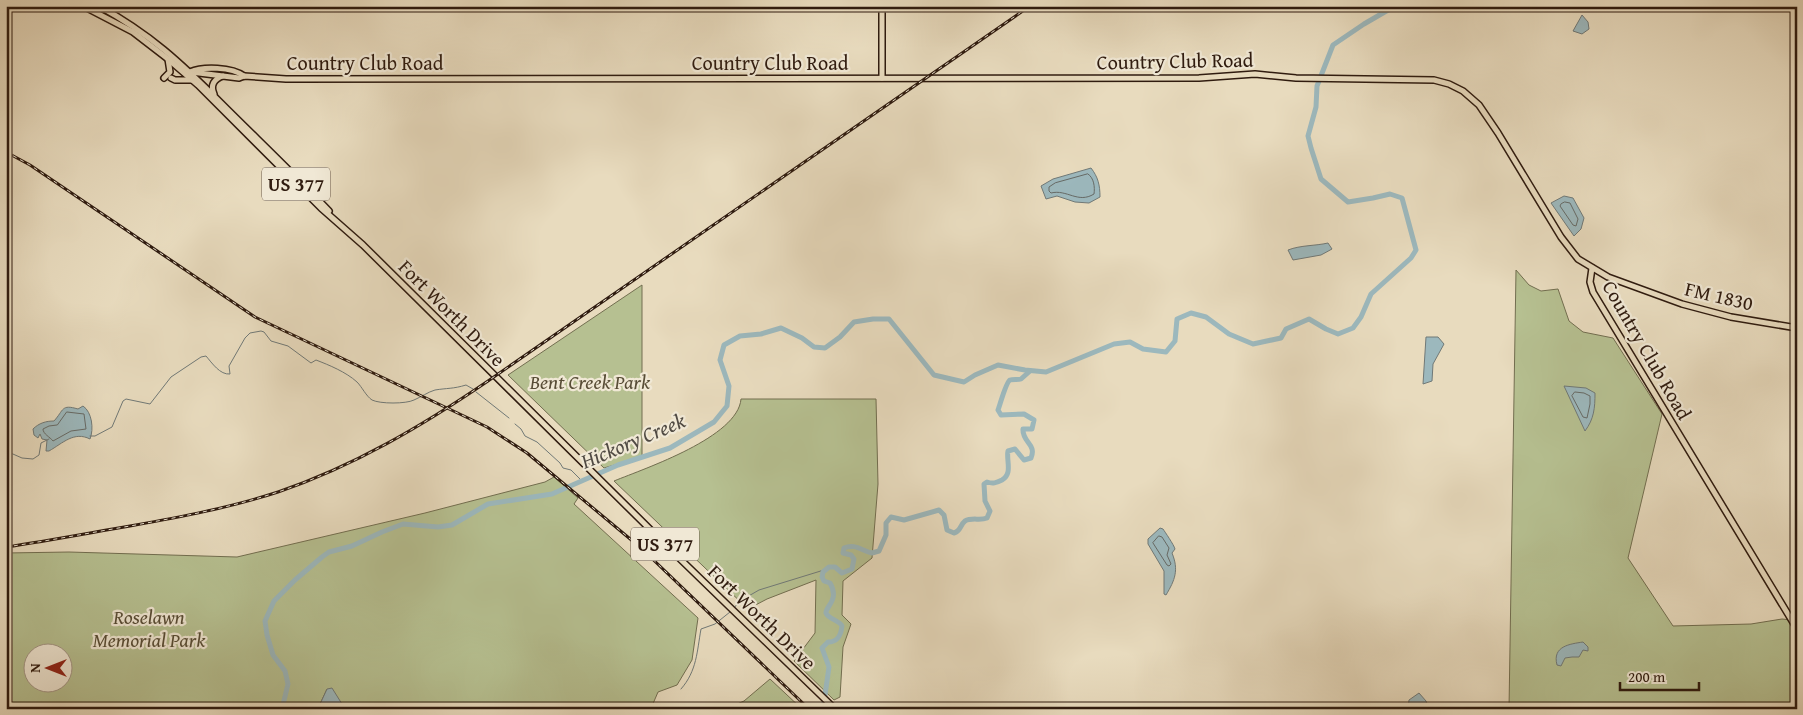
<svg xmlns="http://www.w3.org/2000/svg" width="1803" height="715" viewBox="0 0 1803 715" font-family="'Gentium Book Plus',serif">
	<rect width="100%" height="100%" fill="#e8dbbe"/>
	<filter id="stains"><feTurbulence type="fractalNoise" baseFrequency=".004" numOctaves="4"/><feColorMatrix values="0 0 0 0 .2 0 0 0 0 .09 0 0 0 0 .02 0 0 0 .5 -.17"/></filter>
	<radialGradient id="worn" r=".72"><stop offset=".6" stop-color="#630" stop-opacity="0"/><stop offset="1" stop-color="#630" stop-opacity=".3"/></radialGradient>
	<!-- green -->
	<g fill="#b6c091" stroke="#726e50" fill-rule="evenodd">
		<polygon points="1516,270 1529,285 1541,291 1558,289 1569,321 1583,332 1613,338 1662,414 1628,558 1673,626 1751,624 1782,619 1792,620 1797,629 1797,709 1509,709"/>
		<polygon points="642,285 642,457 604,468 508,375"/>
		<path d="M 741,399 L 876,399 L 878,484 L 872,558 L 843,581 L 842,615 L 851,624 L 843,647 L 840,697 L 834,700 L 794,661 L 815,633 L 816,580 L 767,599 L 748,609 L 614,481 C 646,468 738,437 741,399 Z"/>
		<path d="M 554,477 L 578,498 L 574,504 L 698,618 L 692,660 L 677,685 L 658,692 L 652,706 L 638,709 L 344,709 L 342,704 L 327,689 L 321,702 L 315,709 L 6,709 L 6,553 L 69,552 L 237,557 L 425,513 L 545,482 ZM 32,652 L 62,652 L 62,682 L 32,682 Z"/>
		<polygon points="770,679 802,709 726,709 744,701"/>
	</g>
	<!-- water -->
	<g fill="#9cb8bd" stroke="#707977">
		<polygon points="1582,15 1588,22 1589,29 1582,34 1573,31"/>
		<path d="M 1091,168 C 1098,177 1100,185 1100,197 L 1089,203 L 1075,202 L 1057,196 L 1046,199 L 1041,186 L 1053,179 Z"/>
		<polygon points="1564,196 1573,198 1584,218 1581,229 1574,236 1551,203"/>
		<path d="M 1328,243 L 1332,249 L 1321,255 L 1293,260 L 1288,250 C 1301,245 1315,246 1328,243 Z"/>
		<polygon points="1426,337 1438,337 1444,344 1433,364 1432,381 1423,384"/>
		<path d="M 1564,386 L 1586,388 L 1595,393 C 1595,408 1594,419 1585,431 Z"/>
		<path d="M 83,406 C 92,412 94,429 90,439 C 74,431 63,443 49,451 L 46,451 L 47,440 L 42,439 L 40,434 L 38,438 L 34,435 L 33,429 C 39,423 46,421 54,421 C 64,410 61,404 78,409 Z"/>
		<path d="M 1160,528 L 1163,529 C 1165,532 1174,545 1175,549 L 1172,553 C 1179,570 1175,580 1166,595 L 1164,594 L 1164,571 L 1148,544 L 1148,539 Z"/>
		<path d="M 1583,642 L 1588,647 L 1588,651 L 1583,650 L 1579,657 L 1572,657 L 1565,658 L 1561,666 L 1557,665 C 1552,646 1570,644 1583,642 Z"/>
		<polygon points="332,688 342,704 344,709 315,709 321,702 327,689"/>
		<polygon points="1419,693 1426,701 1429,709 1408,709 1409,700"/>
	</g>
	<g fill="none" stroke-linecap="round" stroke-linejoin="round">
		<!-- shore -->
		<g stroke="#666a66" stroke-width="1">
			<path d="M 1088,174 C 1094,178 1095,187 1094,194 C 1078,204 1067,189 1051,193 L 1049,191 L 1049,187 L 1055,183 Z"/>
			<polygon points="1565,202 1570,203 1578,219 1576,226 1573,225 1560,206 1561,204"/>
			<polygon points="1575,392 1584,393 1590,396 1590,404 1587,418 1583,417 1572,396"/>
			<path d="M 67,412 L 84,414 L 86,429 L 71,431 L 53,441 C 50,437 43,434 43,429 L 49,426 L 57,425 Z"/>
			<polygon points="1159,536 1162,537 1169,548 1167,555 1171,564 1169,566 1167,565 1153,543"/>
		</g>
		<!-- stream -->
		<g stroke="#707977" stroke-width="1">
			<polyline points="476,392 509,418"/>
			<polyline points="515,424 521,429 525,436 537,442 560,463 563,468 571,470 582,481"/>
			<path d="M 90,436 L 95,436 L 112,427 L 123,401 L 126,399 L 150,404 L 171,377 L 201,357 L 206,356 C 212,363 220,375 230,374 L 229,366 L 245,338 L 250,333 L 261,331 L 264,332 L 271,341 L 288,346 L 311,363 L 316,360 C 329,365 346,372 357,382 C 362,387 366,396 372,400 C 380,404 406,404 414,400 C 421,397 428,392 435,390 C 447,388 453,389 466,385 L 473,389"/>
			<polyline points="6,451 22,458 33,459 39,455 41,443 49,439"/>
			<polyline points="733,609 740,601 759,590 824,570"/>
			<path d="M 681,689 C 697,671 697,651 701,629 L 715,624 L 730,612"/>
		</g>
		<!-- river -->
		<g stroke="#9cb8bd" stroke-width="5">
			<path d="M 115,709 C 127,705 143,704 154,709"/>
			<polyline points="282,709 288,684 285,671 273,655 267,635 265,621 274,601 295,580 322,557 329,552 352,546 382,532 403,524 438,527 452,525 488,504 552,494 618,465 670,448 714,422 727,406 729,386 720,360 724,345 740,336 761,334 781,328 802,338 814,347 825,348 840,337 854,322 873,319 889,319 934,375 964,382 975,375 998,365 1025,370 1046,372 1114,344 1130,342 1143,349 1166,352 1175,341 1177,319 1191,313 1206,317 1229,334 1253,344 1281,338 1286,329 1309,319 1326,329 1338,334 1353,328 1361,317 1371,294 1411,258 1416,250 1402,198 1390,194 1373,198 1348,202 1321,179 1311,148 1308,136 1316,107 1317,86 1333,45 1364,24 1395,6"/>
			<path d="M 823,709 L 829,667 L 822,648 L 828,642 C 838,642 841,635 842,626 C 839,620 828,619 826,613 C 825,607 840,600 830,583 L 824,581 L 822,577 L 823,572 L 829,567 L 835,567 L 842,573 L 852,569 L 854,559 L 851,555 L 843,553 L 844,548 C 855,543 862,551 872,553 L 879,551 L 886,535 L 886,523 L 891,517 L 904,520 L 939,510 L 944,515 L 947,530 L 954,533 C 961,531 960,525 965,521 C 972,517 980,521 987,518 L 990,511 L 985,501 L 984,484 L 987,482 C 993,484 996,483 1002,480 C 1013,474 1006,460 1008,451 L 1015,449 L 1024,460 L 1031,458 C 1037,444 1022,442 1023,429 L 1032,429 L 1034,420 L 1024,414 L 1001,415 L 998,410 C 1000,405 1006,382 1010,380 C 1013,379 1018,380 1021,379 L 1030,371"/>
		</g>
		<!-- major casing -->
		<g stroke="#2f1b0f" stroke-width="8">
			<g id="major">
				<polyline points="83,6 133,32 168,59 198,85 321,208 363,245 675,554 835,709"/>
				<path d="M 99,6 C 150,34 180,62 221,103 C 257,139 294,174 329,211"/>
				<polyline points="882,6 882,78"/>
				<path d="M 190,72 C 203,66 232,67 244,76"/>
				<polyline points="191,72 239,78 244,76 286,79 1199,78 1255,74 1296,78 1434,80 1449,84 1463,91 1479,105 1498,133 1561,237 1578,259 1608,277 1682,304 1731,317 1797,328"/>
				<polyline points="164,78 170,72 168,59"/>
				<polyline points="171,78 175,80 191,80"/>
				<path d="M 214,94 C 210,85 214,79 223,76"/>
				<polyline points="1592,268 1590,282 1593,292 1797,629"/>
			</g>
		</g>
		<!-- major -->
		<use href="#major" stroke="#e8dbbe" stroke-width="5"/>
		<!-- rail casing -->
		<g stroke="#2f1b0f" stroke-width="3">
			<g id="rail">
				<polyline points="6,152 30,165 255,317 466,417 487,427 527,453 641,548 809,709"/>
				<path d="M 6,547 C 47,541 89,533 130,526 C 180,517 229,508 278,492 C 354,466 422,426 488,381 L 1030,6"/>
			</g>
		</g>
		<!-- rail -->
		<use href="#rail" stroke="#f0e8d5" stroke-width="1" stroke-dasharray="4" stroke-linecap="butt"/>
	</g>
	<g text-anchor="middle" stroke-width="4.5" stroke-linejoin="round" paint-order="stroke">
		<!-- shield labels -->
		<g fill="#f0e8d5" stroke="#69584a" stroke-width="1">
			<rect x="262" y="167.5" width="68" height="33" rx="4"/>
			<rect x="631" y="527.5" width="68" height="33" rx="4"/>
		</g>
		<g font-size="19" font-weight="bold" fill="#2f1b0f">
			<text x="296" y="191">US 377</text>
			<text x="665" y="551">US 377</text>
		</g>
		<!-- street labels -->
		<g font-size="20" fill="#2f1b0f" stroke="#f0e8d5">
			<text transform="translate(1175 61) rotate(-1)" y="7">Country Club Road</text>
			<text x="365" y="70">Country Club Road</text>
			<text x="770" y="70">Country Club Road</text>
			<text transform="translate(1719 296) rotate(13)" y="7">FM 1830</text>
			<text transform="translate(452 313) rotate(45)" y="7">Fort Worth Drive</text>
			<text transform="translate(1647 350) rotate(60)" y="7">Country Club Road</text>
			<text transform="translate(762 617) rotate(44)" y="7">Fort Worth Drive</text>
		</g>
		<!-- park labels -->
		<g font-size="20" font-style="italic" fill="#584d36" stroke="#f0e8d5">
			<text x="590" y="389">Bent Creek Park</text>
			<text x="149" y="624">Roselawn<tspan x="149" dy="23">Memorial Park</tspan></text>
		</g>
		<!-- water labels -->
		<g font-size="21" font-style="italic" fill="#504a43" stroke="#f0e8d5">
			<text transform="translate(633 441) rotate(-23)" y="7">Hickory Creek</text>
		</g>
	</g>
	<!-- margin -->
	<rect width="1803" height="715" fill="none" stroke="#e8dbbe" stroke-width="25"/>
	<rect x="8" y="8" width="1788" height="700" fill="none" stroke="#2f1b0f" stroke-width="2.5"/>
	<rect x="12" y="12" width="1778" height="690" fill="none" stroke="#2f1b0f"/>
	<!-- north arrow -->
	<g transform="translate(48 668) rotate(270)"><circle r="24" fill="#f0e8d5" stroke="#a39686"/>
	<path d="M0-4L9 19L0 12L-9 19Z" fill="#8f2418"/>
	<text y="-8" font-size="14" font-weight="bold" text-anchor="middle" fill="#2f1b0f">N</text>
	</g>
	<!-- scale -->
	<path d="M1620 682v8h79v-8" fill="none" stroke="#2f1b0f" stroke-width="2.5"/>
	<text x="1628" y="682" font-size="15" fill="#2f1b0f" stroke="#f0e8d5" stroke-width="4" paint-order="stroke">200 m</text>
	<rect width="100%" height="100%" filter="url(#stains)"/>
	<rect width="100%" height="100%" fill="url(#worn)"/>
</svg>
